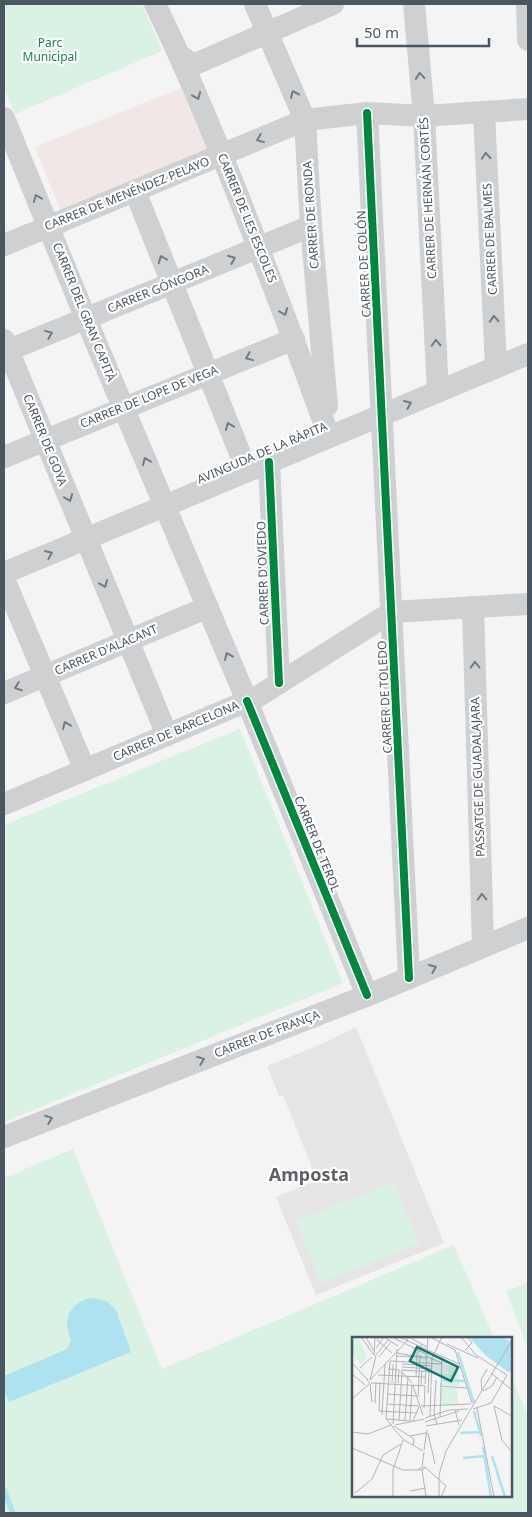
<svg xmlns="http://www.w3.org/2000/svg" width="532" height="1517" viewBox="0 0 532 1517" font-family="'Noto Sans',sans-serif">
	<rect width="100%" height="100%" fill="#f4f4f4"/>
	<!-- education -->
	<polygon fill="#e6e5e6" points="356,1027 444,1243 316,1295 276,1197 317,1180 283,1095 279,1096 267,1066 319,1045"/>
	<!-- medical -->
	<polygon fill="#f1e7e6" points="185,86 214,156 64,220 35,147"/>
	<!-- green -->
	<g fill="#d9f2e3">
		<polygon points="4,4 142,4 162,51 15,114 4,88"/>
		<polygon points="240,729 343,983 4,1122 4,825"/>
		<polygon points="73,1149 162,1369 454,1245 494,1338 353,1338 353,1496 511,1496 511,1376 528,1416 528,1513 4,1513 4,1178"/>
		<polygon points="394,1182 419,1244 320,1283 296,1221"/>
		<polygon points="528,1283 528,1349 506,1291"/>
	</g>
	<!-- water -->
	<path fill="#aee2f0" d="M 95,1298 L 108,1302 L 116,1310 L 131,1352 L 9,1402 L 4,1390 L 4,1376 L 67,1349 L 71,1341 C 70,1336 67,1330 67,1325 C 67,1309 80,1298 95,1298 Z"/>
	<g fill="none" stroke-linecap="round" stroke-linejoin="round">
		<!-- stream -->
		<polyline stroke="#aee2f0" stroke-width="5.5" points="4,1490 13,1513"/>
		<!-- minor -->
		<g stroke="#ced0d2" stroke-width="22">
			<path d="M 155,4 C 183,61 207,119 231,178 C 265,264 298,350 329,437"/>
			<polyline points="255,4 305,120 311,226 327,406"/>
			<polyline points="414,4 424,116 438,392"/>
			<polyline points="527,4 528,40"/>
			<polyline points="181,56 193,65 333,4"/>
			<polyline points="484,112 496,367"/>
			<polyline points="367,113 409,978"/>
			<polyline points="4,118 86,319 247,701 367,995"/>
			<polyline points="135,191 247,471"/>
			<polyline points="4,245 305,120 367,113 424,116 528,109"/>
			<polyline points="4,340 167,735"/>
			<polyline points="4,352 311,226"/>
			<polyline points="4,457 294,339"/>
			<polyline points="269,462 279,683"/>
			<polyline points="4,573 528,354"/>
			<polyline points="4,579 85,770"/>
			<polyline points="473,607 483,946"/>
			<polyline points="4,693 208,607"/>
			<polyline points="4,804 257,697 392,612 528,604"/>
			<polyline points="4,1137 371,994 528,928"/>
		</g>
		<!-- cycleway casing -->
		<g stroke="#fff" stroke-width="11">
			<g id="cycleway">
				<polyline points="367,113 409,978"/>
				<polyline points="269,462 279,683"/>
				<polyline points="247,701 367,995"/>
			</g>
		</g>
		<!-- cycleway -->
		<use href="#cycleway" stroke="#00873e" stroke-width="8"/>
	</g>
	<!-- one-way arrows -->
	<defs><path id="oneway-chevron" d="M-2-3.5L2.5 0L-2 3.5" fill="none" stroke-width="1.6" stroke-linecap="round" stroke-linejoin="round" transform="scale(1.25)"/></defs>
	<g stroke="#727b83">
		<use href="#oneway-chevron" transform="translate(420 76) rotate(-95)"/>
		<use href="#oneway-chevron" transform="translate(294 94) rotate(-114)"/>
		<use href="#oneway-chevron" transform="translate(197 96) rotate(68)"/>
		<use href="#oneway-chevron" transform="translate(260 139) rotate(158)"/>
		<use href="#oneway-chevron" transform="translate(486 156) rotate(-93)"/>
		<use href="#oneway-chevron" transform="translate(37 198) rotate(-112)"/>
		<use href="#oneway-chevron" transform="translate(162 259) rotate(-112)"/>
		<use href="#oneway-chevron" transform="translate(232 259) rotate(-22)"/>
		<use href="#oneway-chevron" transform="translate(284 312) rotate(69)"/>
		<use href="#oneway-chevron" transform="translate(494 319) rotate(-93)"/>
		<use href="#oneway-chevron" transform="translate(49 334) rotate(-22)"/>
		<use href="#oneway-chevron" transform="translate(436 343) rotate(-93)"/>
		<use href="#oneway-chevron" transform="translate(249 357) rotate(158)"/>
		<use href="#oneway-chevron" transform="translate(408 404) rotate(-23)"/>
		<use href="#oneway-chevron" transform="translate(229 426) rotate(-112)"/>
		<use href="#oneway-chevron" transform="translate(146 461) rotate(-113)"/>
		<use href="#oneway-chevron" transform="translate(69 498) rotate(68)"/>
		<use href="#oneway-chevron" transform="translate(49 554) rotate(-23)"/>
		<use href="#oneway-chevron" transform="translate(104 584) rotate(67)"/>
		<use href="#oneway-chevron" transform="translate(228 656) rotate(-113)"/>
		<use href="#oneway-chevron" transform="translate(475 665) rotate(-92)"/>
		<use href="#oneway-chevron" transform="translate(18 687) rotate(159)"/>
		<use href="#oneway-chevron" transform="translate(66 725) rotate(-113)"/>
		<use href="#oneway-chevron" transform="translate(482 897) rotate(-92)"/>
		<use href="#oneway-chevron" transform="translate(433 968) rotate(-23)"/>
		<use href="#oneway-chevron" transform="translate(201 1060) rotate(-21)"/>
		<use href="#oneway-chevron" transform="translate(49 1119) rotate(-21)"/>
	</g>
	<g text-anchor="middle" stroke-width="4.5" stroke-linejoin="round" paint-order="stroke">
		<!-- park labels -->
		<g font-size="12" fill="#17864f" stroke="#fff">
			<text x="50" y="47">Parc<tspan x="50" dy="14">Municipal</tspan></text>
		</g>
		<!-- street labels -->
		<g font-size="12" fill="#4a5661" stroke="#fff">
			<text transform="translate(127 194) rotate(-22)" y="4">CARRER DE MENÉNDEZ PELAYO</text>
			<text transform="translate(428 198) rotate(-93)" y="4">CARRER DE HERNÁN CORTÉS</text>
			<text transform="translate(311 215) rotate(-94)" y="4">CARRER DE RONDA</text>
			<text transform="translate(247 218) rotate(68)" y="4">CARRER DE LES ESCOLES</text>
			<text transform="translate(490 239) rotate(-93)" y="4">CARRER DE BALMES</text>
			<text transform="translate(364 264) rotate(-93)" y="4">CARRER DE COLÓN</text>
			<text transform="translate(158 289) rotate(-22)" y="4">CARRER GÓNGORA</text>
			<text transform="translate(84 312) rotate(68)" y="4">CARRER DEL GRAN CAPITÀ</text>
			<text transform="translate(149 397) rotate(-22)" y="4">CARRER DE LOPE DE VEGA</text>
			<text transform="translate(45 440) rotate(68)" y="4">CARRER DE GOYA</text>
			<text transform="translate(262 453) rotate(-23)" y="4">AVINGUDA DE LA RÀPITA</text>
			<text transform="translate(263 573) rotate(-92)" y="4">CARRER D'OVIEDO</text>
			<text transform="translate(106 650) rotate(-23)" y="4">CARRER D'ALACANT</text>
			<text transform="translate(385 697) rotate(-93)" y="4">CARRER DE TOLEDO</text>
			<text transform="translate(176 731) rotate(-23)" y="4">CARRER DE BARCELONA</text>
			<text transform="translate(478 777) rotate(-92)" y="4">PASSATGE DE GUADALAJARA</text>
			<text transform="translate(317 844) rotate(68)" y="4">CARRER DE TEROL</text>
			<text transform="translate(267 1034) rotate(-21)" y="4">CARRER DE FRANÇA</text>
		</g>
		<!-- district labels -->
		<g font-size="18" font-weight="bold" fill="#5f6368" stroke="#fff">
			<text x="309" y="1181">Amposta</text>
		</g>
	</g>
	<!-- overview -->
	<g transform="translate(352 1337)">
		<rect width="160" height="160" fill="#f4f4f4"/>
		<path d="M 0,0 L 6,0 L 15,20 L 10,27 L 0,18 ZM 100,25 L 106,28 L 108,49 L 89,48 L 90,37 L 97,37 L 95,29 L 103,28 ZM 89,50 L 105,51 L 106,68 L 89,69 Z" fill="#d9f2e3"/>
		<path d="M 117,0 L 150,0 L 160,5 L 160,34 L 156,35 L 133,18 Z" fill="#aee2f0"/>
		<path fill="none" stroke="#aee2f0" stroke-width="2.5" d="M 106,15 L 122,66M 91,43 L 112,44M 122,74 L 129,99M 108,96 L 127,95M 131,110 L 139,160M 140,119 L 153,160M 111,121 L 132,119"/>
		<path fill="none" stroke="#b0b5b9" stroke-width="1" d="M 9,0 L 21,17M 14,0 L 22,14M 27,0 L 25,3 L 40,16M 40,0 L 74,17M 47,0 L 107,27M 78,0 L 103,13 L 120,66M 109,0 L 124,18 L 155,38 L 139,66 L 121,72M 59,1 L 75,10M 95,7 L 126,21M 24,11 L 32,0 L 46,9M 113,13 L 120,6 L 115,0M 45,16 L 74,21M 22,17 L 23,0M 24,18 L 36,3M 44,19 L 70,20M 73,19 L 90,26M 27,20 L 39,5M 38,24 L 34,82 L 58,84M 38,24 L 90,27M 0,26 L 16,43M 50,27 L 80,29M 50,30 L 80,32M 8,31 L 20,20M 36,32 L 47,33 L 46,46M 49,33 L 80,35M 49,34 L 60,46M 139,36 L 160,53M 0,37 L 13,48M 26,38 L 73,40M 64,40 L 65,17 L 70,7M 18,43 L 56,3 L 54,0M 18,43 L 24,19 L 21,17M 84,43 L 82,77 L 85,87M 28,45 L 27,74 L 64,76M 19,46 L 73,49M 40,46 L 41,27M 18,47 L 20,65M 73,47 L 76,0M 69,48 L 70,33M 79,48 L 80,21 L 90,0M 61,49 L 71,78M 88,49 L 115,51M 130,53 L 129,43 L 135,32M 131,54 L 140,49 L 145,40M 76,56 L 77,34M 35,57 L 65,59M 66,60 L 68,18M 0,62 L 18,46 L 15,43M 23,66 L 24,45M 35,67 L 67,69M 69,69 L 119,67M 142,69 L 150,103 L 160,115M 142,69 L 160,79M 72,71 L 73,49M 125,71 L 142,160M 103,73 L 107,88M 30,78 L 33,27M 78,80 L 79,49M 88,80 L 90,20M 73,81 L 97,73 L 116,72M 34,82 L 42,91 L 39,88M 47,83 L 50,35M 53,83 L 56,40M 58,84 L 60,48M 61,84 L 67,70M 73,85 L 107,74M 41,87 L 45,12M 43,88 L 72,82M 42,89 L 62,102 L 61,109M 74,89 L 110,83M 41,91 L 52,103 L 71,114M 0,95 L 16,97 L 39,88M 76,96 L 83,127M 58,99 L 74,96M 0,111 L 51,133 L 71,133 L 73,130 L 66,132M 72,113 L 75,93M 70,130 L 72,115M 73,130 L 94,149 L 89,160M 70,133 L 74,160M 58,154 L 74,151M 3,156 L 20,142 L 31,118 L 49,107M 41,160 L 41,133 L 51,103M 87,160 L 87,138 L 94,114 L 160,3"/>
		<path fill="#0f766e" fill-opacity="0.15" stroke="#0f766e" stroke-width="2.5" d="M 65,10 L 106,30 L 99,44 L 58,24 Z"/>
		<rect width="160" height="160" fill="none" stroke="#4a5661" stroke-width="2.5"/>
	</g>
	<!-- border -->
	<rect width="532" height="1517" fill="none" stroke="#4a5661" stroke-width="10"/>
	<!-- scale -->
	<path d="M357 38v8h132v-8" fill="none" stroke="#4a5661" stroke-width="2.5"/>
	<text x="364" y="38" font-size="15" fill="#4a5661" stroke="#ffffff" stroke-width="4" paint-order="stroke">50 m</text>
</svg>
